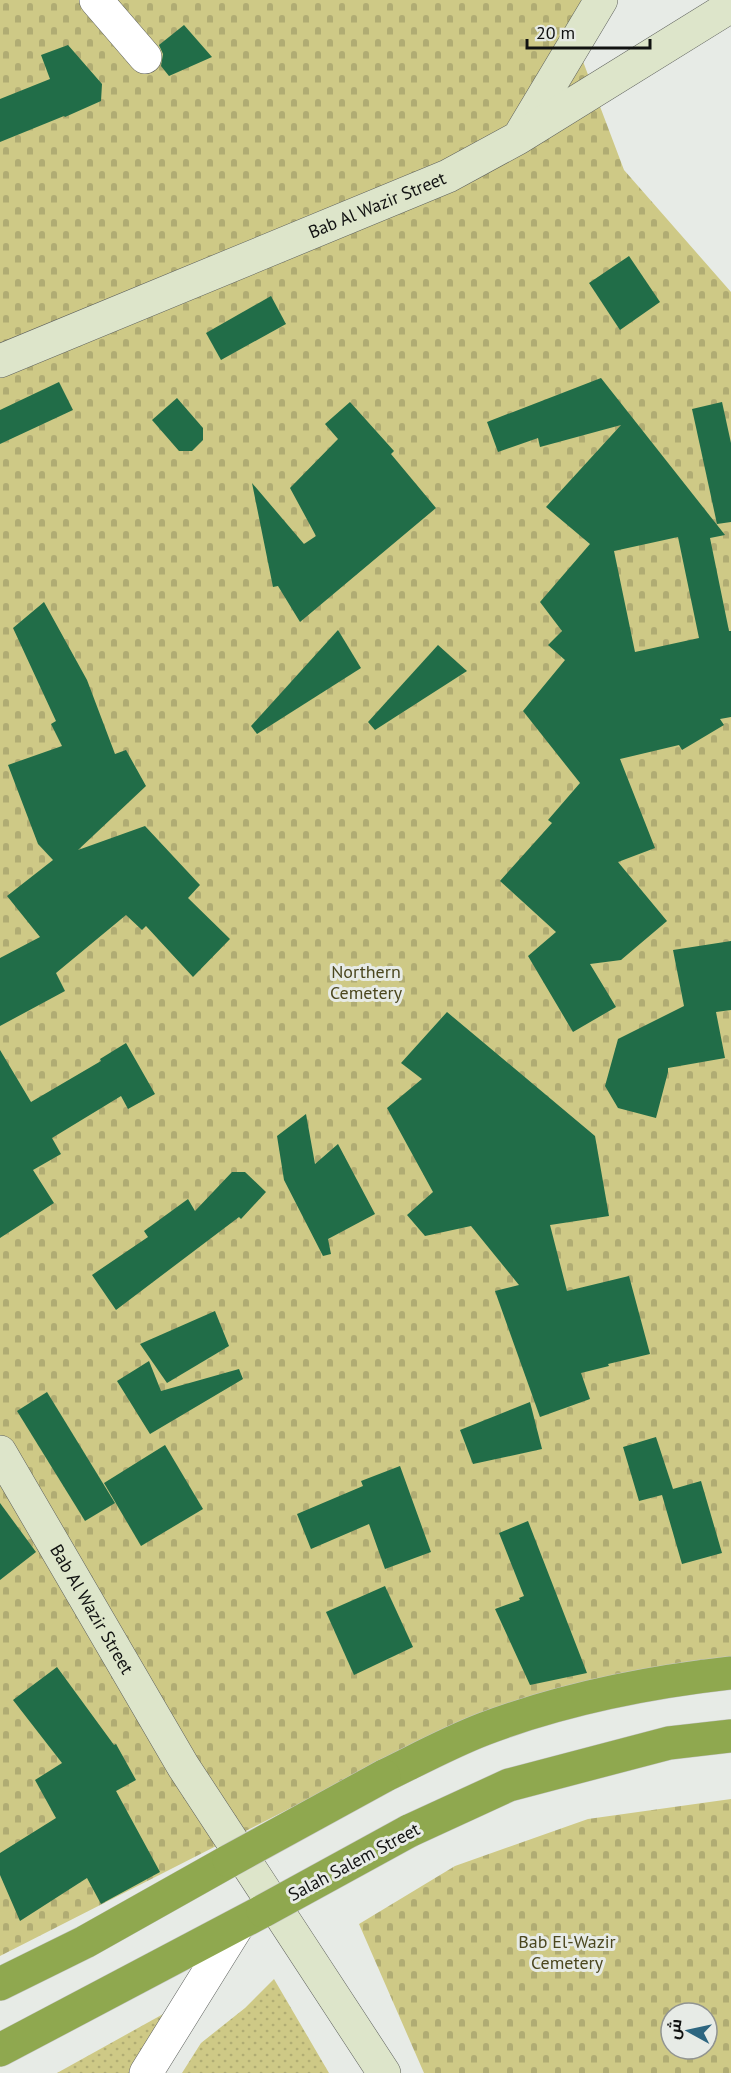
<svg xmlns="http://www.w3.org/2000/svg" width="731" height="2073" viewBox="0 0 731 2073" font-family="'PT Sans',Cairo,sans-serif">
	<defs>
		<pattern id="grass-dots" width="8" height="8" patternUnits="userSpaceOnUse" patternTransform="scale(1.5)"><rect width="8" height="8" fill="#cec986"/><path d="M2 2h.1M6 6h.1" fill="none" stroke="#b0ac73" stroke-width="1.8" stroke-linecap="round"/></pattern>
		<pattern id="cemetery-stones" width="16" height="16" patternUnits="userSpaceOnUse" patternTransform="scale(1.5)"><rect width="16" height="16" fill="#cec986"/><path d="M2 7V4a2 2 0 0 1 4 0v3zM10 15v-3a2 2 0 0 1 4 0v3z" fill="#b0ac73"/></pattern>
	</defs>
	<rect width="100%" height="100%" fill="#e7ebe6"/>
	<!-- grass -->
	<g fill="url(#grass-dots)">
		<polygon points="274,1979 329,2073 182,2073 201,2043 245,2008"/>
		<polygon points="174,2008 134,2073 57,2073"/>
	</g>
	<!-- cemetery -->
	<g fill="url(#cemetery-stones)" fill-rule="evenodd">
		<polygon points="0,0 582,0 570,27 624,170 731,292 731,1673 381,1762 0,1956"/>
		<path d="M 731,1799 L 731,2073 L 424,2073 L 359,1924 L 455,1866 L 588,1819 ZM 671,2013 L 707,2013 L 707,2049 L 671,2049 Z"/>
	</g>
	<!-- building -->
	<g fill="#216d48" fill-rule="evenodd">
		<polygon points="184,25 212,57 169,76 161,66 163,54 159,45"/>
		<polygon points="68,45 102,84 101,101 65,117 64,116 0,142 0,99 50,79 41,55"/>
		<polygon points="629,256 660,302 620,330 589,283"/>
		<polygon points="271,296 286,324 221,360 206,333"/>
		<path d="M 601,378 L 725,535 L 710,538 L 729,631 L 731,631 L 731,717 L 720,719 L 724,725 L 682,750 L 679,745 L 620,759 L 655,848 L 618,862 L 667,921 L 621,960 L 590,964 L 616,1007 L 573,1032 L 528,956 L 556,932 L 500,881 L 552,823 L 548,820 L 580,783 L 523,711 L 565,660 L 548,645 L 562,631 L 540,602 L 590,544 L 546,507 L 621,425 L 540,447 L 538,438 L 498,452 L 487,422 ZM 678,537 L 699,638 L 635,652 L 614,551 Z"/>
		<polygon points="59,382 73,410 0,444 0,410"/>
		<polygon points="177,398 203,428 203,440 192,451 179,451 152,420"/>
		<polygon points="350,402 394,451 391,454 436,508 300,622 278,586 273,587 252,483 304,544 316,536 290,488 338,439 325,424"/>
		<polygon points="722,402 731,443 731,522 717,524 692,409"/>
		<polygon points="44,602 87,680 115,754 126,750 146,786 78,850 145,826 200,885 188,898 230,939 193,977 146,926 142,930 126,915 56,973 65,991 0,1026 0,958 40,937 7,896 53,860 38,844 8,765 62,746 51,724 56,721 13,628"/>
		<polygon points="338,630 361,668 257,734 251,726"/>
		<polygon points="438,645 467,671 375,730 368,722"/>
		<polygon points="731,941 731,1010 716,1012 725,1058 668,1068 668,1072 656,1118 618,1108 605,1086 618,1039 684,1006 673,950"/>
		<polygon points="447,1012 595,1136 609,1216 550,1225 567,1291 629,1276 650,1354 608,1364 609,1366 581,1373 590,1399 540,1417 495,1291 519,1285 471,1226 425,1236 407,1215 433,1192 387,1108 422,1079 401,1063"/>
		<polygon points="126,1043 155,1094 128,1109 121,1096 52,1138 61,1154 33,1170 54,1203 0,1238 0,1050 31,1102 101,1061 100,1059"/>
		<polygon points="306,1114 315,1164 338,1144 375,1214 328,1239 331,1254 323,1256 284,1180 277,1136"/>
		<polygon points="232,1172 245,1172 266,1192 241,1219 239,1217 116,1310 92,1275 148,1237 144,1231 188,1199 195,1211"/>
		<polygon points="215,1311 229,1346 167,1383 140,1344"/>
		<polygon points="149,1361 161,1391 239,1369 243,1379 150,1434 117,1381"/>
		<polygon points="47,1392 115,1503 85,1521 17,1411"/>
		<polygon points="530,1402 542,1449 473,1464 460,1430"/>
		<polygon points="656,1437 673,1489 701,1481 722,1553 682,1564 662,1495 639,1501 623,1447"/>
		<polygon points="165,1445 203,1509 141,1546 104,1483"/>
		<polygon points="400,1466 431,1552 385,1569 369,1524 311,1549 297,1514 363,1486 361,1481"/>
		<polygon points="0,1503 36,1552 0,1580"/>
		<polygon points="528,1521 587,1673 530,1685 495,1609 520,1600 519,1598 524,1596 499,1533"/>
		<polygon points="385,1586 413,1647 354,1675 326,1612"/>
		<polygon points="57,1667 114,1745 116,1744 136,1780 116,1791 160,1872 101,1904 87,1878 20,1921 0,1875 0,1853 56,1818 35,1780 62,1763 13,1700"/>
	</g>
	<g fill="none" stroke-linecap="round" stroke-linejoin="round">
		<!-- street casing -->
		<g stroke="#5e615d" stroke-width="34">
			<g id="street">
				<polyline points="96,0 145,57"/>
				<polyline points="146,2073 238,1925"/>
			</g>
		</g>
		<!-- secondary casing -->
		<g stroke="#5e615d" stroke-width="34">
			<g id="secondary">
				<polyline points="522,132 601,0"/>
				<path id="s1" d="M 0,361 L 448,176 L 518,138 L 731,6"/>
				<path id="s2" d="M 0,1452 L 183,1766 L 384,2073"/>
			</g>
		</g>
		<!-- highway casing -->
		<g stroke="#c6c6c6" stroke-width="34">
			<g id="highway">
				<path d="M 384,1776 C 417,1760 450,1742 484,1729 C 561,1700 650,1682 731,1673"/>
				<polyline points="409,1831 509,1785 669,1743 731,1736"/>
				<polyline points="0,1984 85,1942 229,1861"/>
				<polyline points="0,2050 263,1911"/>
			</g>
		</g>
		<!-- street -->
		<use href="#street" stroke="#fff" stroke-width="33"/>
		<!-- secondary -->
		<use href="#secondary" stroke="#dde5ca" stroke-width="33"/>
		<!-- highway -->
		<use href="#highway" stroke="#8fa84f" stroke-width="33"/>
		<!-- highway-bridge casing -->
		<g stroke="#c6c6c6" stroke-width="34" stroke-linecap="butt">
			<g id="highway-bridge">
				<polyline points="229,1861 384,1776"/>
				<polyline points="263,1911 409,1831"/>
			</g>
		</g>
		<!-- highway-bridge -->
		<use href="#highway-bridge" stroke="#8fa84f" stroke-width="33"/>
	</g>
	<g text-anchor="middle" stroke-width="6" stroke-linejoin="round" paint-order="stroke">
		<!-- street labels -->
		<g font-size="18" fill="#111211" stroke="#e7ebe6">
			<text dy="6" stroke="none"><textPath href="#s1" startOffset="408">Bab Al Wazir Street</textPath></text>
			<text dy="6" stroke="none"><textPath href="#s2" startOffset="182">Bab Al Wazir Street</textPath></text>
			<text transform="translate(354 1862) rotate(-28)" y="6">Salah Salem Street</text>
		</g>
		<!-- park labels -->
		<g font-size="18" fill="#4b471f" stroke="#e7ebe6">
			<text x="366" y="978">Northern<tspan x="366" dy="21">Cemetery</tspan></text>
			<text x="567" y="1948">Bab El-Wazir<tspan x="567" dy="21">Cemetery</tspan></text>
		</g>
	</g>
	<!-- north arrow -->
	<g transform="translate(689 2031) rotate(278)"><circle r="28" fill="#e7ebe6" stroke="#919491" stroke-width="1.5"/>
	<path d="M0-4.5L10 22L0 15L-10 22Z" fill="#2d6680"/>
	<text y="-9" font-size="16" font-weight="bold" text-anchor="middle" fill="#111211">ش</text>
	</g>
	<!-- scale -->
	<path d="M527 39v9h123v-9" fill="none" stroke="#111211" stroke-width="3"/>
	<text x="536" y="39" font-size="18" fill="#111211" stroke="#e7ebe6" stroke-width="4.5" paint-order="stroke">20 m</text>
</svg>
